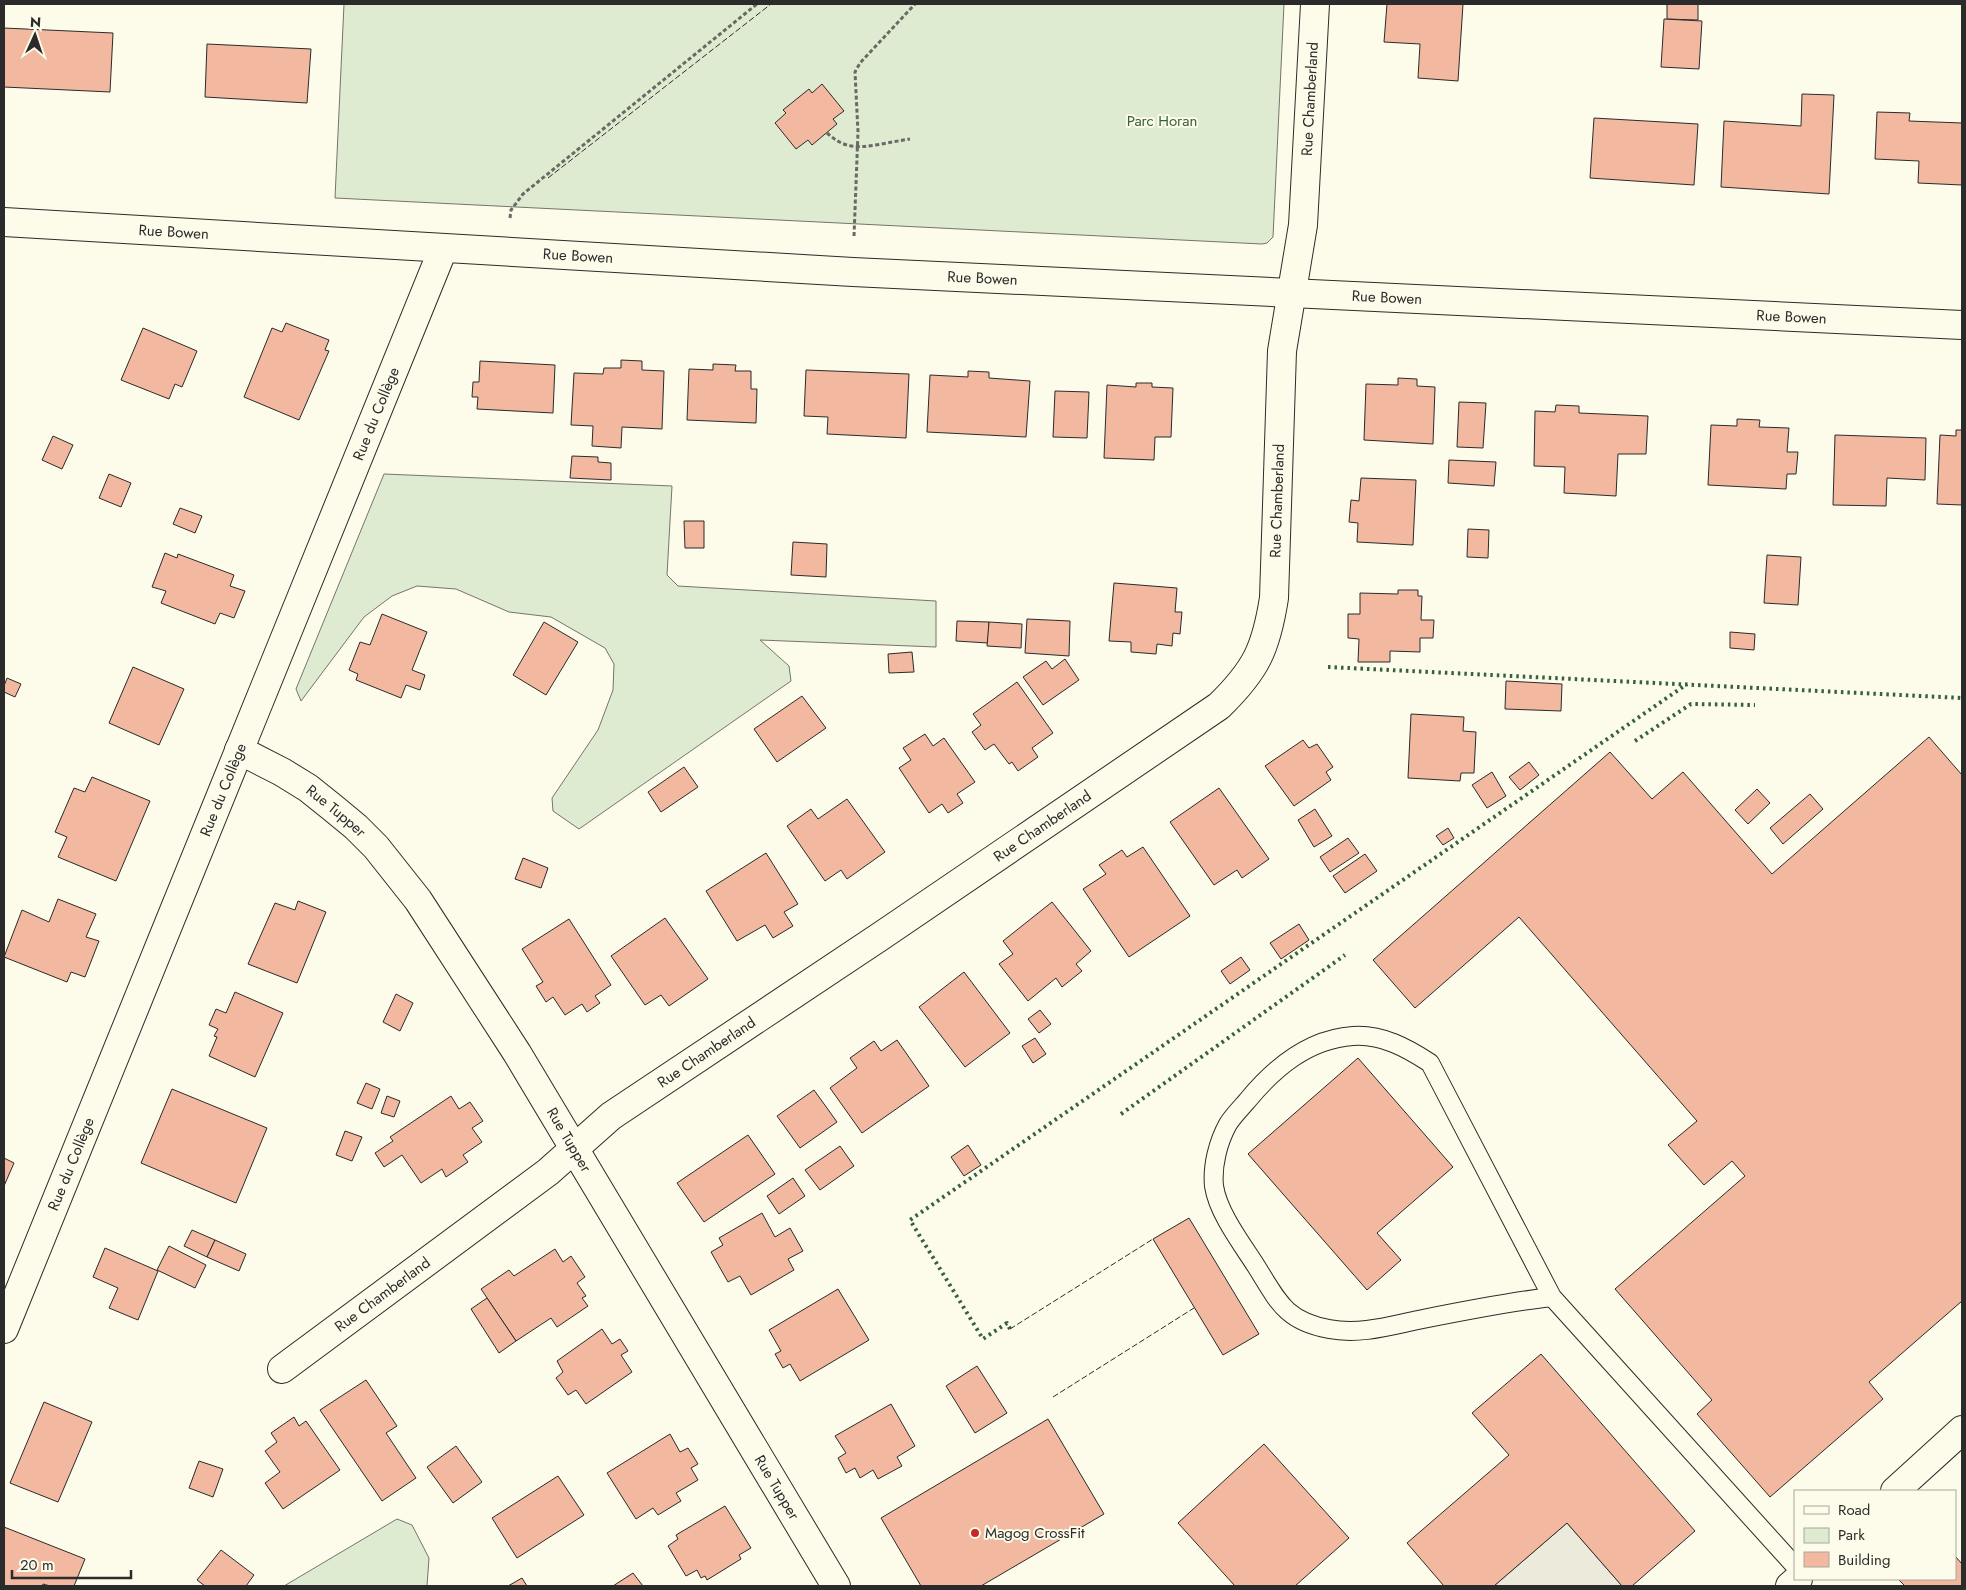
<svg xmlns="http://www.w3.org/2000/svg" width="1966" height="1590" viewBox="0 0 1966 1590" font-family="Jost,sans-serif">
	<rect width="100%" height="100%" fill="#fdfbea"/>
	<!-- green -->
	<g fill="#deebd1" stroke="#74746e">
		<polygon points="344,4 1284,4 1273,237 1267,243 1262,244 335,198"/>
		<polygon points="384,474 672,486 667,575 678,586 936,601 936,647 760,640 789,666 791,681 579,829 553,811 552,798 598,730 613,690 614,664 605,648 551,617 509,612 456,589 417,586 392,596 364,617 301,701 296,689"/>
		<polygon points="397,1519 412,1525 429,1558 427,1586 284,1586"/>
	</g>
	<!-- parking -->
	<polygon fill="#eceadb" stroke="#74746e" points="1567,1523 1622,1586 1494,1586"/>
	<!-- building -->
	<g fill="#f2b8a0" stroke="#2b2b2b">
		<polygon points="1387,4 1463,4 1458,81 1418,78 1420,44 1384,42"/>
		<polygon points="1667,4 1698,4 1698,20 1667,19"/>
		<polygon points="1664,19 1702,21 1699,69 1661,67"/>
		<polygon points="4,28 113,33 110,92 4,87"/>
		<polygon points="207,44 311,49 307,103 205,97"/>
		<polygon points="822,84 844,111 833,119 837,124 812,145 808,140 796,149 775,123 786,113 783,110 809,89 812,93"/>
		<polygon points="1802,94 1834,95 1829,194 1721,187 1724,121 1801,126"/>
		<polygon points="1877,112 1910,113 1909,121 1962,123 1962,185 1918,183 1919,161 1875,159"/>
		<polygon points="1594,118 1698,124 1694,185 1590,178"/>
		<polygon points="286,323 329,340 325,350 329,351 299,420 244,397 272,328 282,332"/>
		<polygon points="143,328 197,351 182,387 175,384 169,399 121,380"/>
		<polygon points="621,360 642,361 642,370 664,371 662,429 622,427 621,448 592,446 593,426 571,425 574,373 603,374 604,368 621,368"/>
		<polygon points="480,361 555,365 553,413 477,409 478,397 472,397 473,382 479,382"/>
		<polygon points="713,364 736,365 735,371 751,371 751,389 757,389 756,423 687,420 689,369 713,370"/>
		<polygon points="806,370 909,374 906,438 827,434 828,417 804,416"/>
		<polygon points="968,371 989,372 989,378 1030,381 1026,437 927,432 930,375 968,377"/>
		<polygon points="1398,378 1417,379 1417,386 1435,387 1433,444 1364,440 1366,384 1398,385"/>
		<polygon points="1136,383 1152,383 1152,387 1173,388 1171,437 1155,437 1154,460 1104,458 1107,385 1136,387"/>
		<polygon points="1055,391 1089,392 1087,438 1053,437"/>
		<polygon points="1459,402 1486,403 1483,448 1457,447"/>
		<polygon points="1556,405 1579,406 1579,413 1648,416 1646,454 1618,454 1616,496 1564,493 1565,467 1534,466 1535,411 1555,412"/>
		<polygon points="1737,419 1760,420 1759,427 1789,428 1787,452 1798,452 1796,474 1787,474 1786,489 1708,485 1711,425 1737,426"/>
		<polygon points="1956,430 1962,430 1962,505 1937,504 1940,435 1956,436"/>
		<polygon points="1835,435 1926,438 1925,480 1887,478 1886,506 1833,505"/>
		<polygon points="53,436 73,445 62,469 42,460"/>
		<polygon points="572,456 598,457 598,462 611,463 611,480 570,478"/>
		<polygon points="1449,460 1496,462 1494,486 1448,483"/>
		<polygon points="109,474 131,483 121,507 99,498"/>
		<polygon points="1361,478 1416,480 1413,545 1357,542 1358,523 1349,522 1351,500 1359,501"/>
		<polygon points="180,508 202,516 195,533 173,524"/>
		<polygon points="684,521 704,521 704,548 685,548"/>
		<polygon points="1468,529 1489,530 1488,558 1467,557"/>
		<polygon points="793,542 827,544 826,577 791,575"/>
		<polygon points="165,553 177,558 178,554 234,575 230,586 245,591 234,618 220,613 215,624 161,603 166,591 152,587"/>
		<polygon points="1767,555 1801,557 1798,605 1764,603"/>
		<polygon points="1114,583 1177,588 1175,612 1182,612 1180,634 1173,633 1172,646 1157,644 1156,654 1131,652 1131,642 1109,641"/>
		<polygon points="1398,590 1418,590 1418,596 1422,596 1421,620 1434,620 1433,638 1420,638 1420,652 1390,651 1390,662 1358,662 1359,639 1348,638 1348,614 1360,614 1360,593 1398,594"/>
		<polygon points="382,614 427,632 412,670 425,675 420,690 406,685 401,698 356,680 358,674 349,670 360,642 370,645"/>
		<polygon points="1027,619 1070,621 1069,656 1025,653"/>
		<polygon points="957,621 989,622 988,643 956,641"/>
		<polygon points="544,622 578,642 546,695 513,675"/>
		<polygon points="989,622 1022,624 1021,648 987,646"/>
		<polygon points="1730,632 1755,634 1754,650 1730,648"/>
		<polygon points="912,652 914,672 889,673 888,654"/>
		<polygon points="1065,659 1079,680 1043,705 1023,677 1046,661 1052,669"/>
		<polygon points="133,667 184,689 159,745 109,723"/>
		<polygon points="7,678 21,684 15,697 4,692 4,686"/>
		<polygon points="1506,681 1562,684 1561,711 1505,709"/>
		<polygon points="1017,682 1053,733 1032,748 1038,757 1018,771 1012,762 1009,764 994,744 985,750 972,732 981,725 973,714"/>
		<polygon points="802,696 826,728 777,762 754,729"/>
		<polygon points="1411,714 1464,717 1463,731 1476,732 1474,773 1461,773 1460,781 1408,778"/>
		<polygon points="925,734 933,746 944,738 975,782 957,794 963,803 948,813 942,804 929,813 899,768 911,760 903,748"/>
		<polygon points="1929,737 1962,775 1962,1301 1869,1382 1883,1399 1770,1497 1697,1414 1712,1400 1615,1289 1745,1176 1732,1161 1704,1185 1668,1145 1697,1121 1519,917 1415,1008 1373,960 1610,752 1652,799 1683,772 1772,874"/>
		<polygon points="1303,740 1309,748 1317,744 1333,767 1326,772 1331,780 1294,806 1265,766"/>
		<polygon points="1529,762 1539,775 1520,790 1509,777"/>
		<polygon points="684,767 698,787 661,812 648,792"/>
		<polygon points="1492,772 1506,796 1487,808 1472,785"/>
		<polygon points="92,777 150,801 116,881 58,857 67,837 55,832 74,788 85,792"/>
		<polygon points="1219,788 1269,859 1242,878 1237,870 1214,885 1170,822"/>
		<polygon points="1757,789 1770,803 1748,824 1735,810"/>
		<polygon points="1810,794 1823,809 1783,844 1770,828"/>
		<polygon points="847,799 885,852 847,879 841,870 825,881 787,826 811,809 818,819"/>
		<polygon points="1315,809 1332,836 1314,847 1298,820"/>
		<polygon points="1448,828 1454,838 1443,845 1436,836"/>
		<polygon points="1348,838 1359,853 1330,872 1320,857"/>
		<polygon points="1143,847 1190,916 1129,957 1083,889 1106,874 1099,865 1122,850 1127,857"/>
		<polygon points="766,853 798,904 784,912 793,926 773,938 765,925 737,941 706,891"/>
		<polygon points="1365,854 1377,871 1345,893 1333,876"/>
		<polygon points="523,858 548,868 541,888 515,879"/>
		<polygon points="58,899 96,914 86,937 99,941 85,977 71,972 67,982 4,957 22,910 49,922"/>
		<polygon points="298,901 326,912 297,983 248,964 275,903 295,910"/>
		<polygon points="1052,902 1091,951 1076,964 1082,971 1062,987 1056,978 1028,1001 999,964 1013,954 1003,941"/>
		<polygon points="665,918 708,979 669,1006 661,995 645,1005 611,956"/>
		<polygon points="569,919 611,985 595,996 600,1003 587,1012 582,1004 565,1015 553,997 546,1002 536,986 543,982 522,949"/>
		<polygon points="1299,924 1309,940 1281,959 1270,943"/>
		<polygon points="1241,957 1250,970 1230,984 1221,971"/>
		<polygon points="964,972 1010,1033 965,1067 919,1007"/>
		<polygon points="235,992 283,1013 255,1077 209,1056 217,1037 214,1036 218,1029 209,1025 216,1009 226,1013"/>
		<polygon points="396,994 413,1003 400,1031 383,1022"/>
		<polygon points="1040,1010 1051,1024 1039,1033 1028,1019"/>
		<polygon points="1035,1038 1046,1054 1033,1063 1022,1046"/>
		<polygon points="897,1040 929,1086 862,1133 830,1088 857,1068 850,1058 874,1041 881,1051"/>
		<polygon points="1358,1058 1453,1167 1377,1233 1401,1260 1367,1290 1248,1154"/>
		<polygon points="366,1083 380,1089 372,1109 357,1103"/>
		<polygon points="172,1089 267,1128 236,1203 141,1163"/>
		<polygon points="814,1090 837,1122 800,1148 777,1116"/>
		<polygon points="387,1096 400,1101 394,1117 381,1113"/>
		<polygon points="451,1096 459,1109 470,1102 483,1121 472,1128 482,1142 463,1155 468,1162 446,1177 442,1169 421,1183 402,1155 384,1167 375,1153 393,1141 390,1137"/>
		<polygon points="345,1131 362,1137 352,1161 336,1155"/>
		<polygon points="748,1135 775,1174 704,1222 677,1183"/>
		<polygon points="968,1145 981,1165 964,1176 951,1157"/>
		<polygon points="840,1146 854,1166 820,1190 805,1170"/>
		<polygon points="4,1158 14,1163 4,1186"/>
		<polygon points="793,1178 805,1196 779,1214 767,1196"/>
		<polygon points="762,1213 775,1237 790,1228 803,1251 788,1259 794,1270 751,1295 740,1276 728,1282 711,1252 723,1245 719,1238"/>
		<polygon points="1189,1218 1259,1334 1223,1355 1153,1239"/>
		<polygon points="192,1230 215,1240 207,1257 184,1246"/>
		<polygon points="215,1240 246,1254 239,1271 207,1257"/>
		<polygon points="169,1246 206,1265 195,1288 157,1270"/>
		<polygon points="105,1248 158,1271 138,1320 109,1308 118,1288 93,1277"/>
		<polygon points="555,1249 563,1262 571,1256 585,1277 577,1283 586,1296 582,1298 588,1306 557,1327 551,1318 516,1341 481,1289 509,1270 514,1276"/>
		<polygon points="838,1289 869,1340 800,1381 790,1364 783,1368 775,1354 781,1351 769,1330"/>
		<polygon points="487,1298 516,1341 499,1353 471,1309"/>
		<polygon points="602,1329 612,1344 620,1339 628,1351 621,1355 632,1372 586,1404 576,1390 568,1395 556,1378 563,1372 557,1361"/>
		<polygon points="1541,1354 1695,1531 1632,1586 1622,1586 1567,1523 1494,1586 1444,1586 1407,1543 1509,1455 1472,1413"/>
		<polygon points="977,1366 1007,1413 975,1433 946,1386"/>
		<polygon points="366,1380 397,1426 386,1433 416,1478 382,1501 320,1410"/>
		<polygon points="44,1402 92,1422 58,1502 10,1483"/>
		<polygon points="891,1404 915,1446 897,1457 902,1466 878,1479 873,1470 860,1478 855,1468 846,1473 838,1458 846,1453 835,1436"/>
		<polygon points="294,1417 299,1426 306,1421 340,1470 283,1509 265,1483 280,1472 265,1451 277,1442 271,1433"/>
		<polygon points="1048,1419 1104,1514 981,1586 921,1586 881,1518"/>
		<polygon points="670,1434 680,1452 688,1448 698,1464 691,1468 698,1480 676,1493 681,1501 658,1515 653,1508 636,1519 607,1473"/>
		<polygon points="1264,1444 1349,1538 1295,1586 1235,1586 1178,1523"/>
		<polygon points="456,1446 482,1482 453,1503 427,1467"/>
		<polygon points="199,1461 223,1469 213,1497 189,1488"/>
		<polygon points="558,1476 584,1515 517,1558 492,1518"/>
		<polygon points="725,1506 751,1548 739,1555 741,1559 707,1580 705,1576 701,1578 697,1570 686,1576 668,1546 678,1539 676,1535"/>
		<polygon points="4,1527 85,1559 74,1586 50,1586 43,1584 42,1586 4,1586"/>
		<polygon points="221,1550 254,1575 246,1586 205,1586 197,1580"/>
		<polygon points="1955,1556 1962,1564 1962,1586 1905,1586 1898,1579 1955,1579"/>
		<polygon points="633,1573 643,1586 613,1586"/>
		<polygon points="522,1578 527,1586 508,1586"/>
	</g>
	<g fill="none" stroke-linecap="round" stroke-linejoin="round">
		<!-- lane casing -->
		<g stroke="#2b2b2b" stroke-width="20">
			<path id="lane" d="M 1552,1297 C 1507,1302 1463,1311 1418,1320 C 1389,1326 1359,1335 1329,1329 C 1285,1321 1278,1301 1256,1266 C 1242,1244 1218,1213 1214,1186 C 1212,1166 1218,1142 1228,1124 C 1233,1116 1241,1108 1247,1101 C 1274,1068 1308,1039 1353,1036 C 1382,1034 1407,1048 1430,1063 L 1552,1297 L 1795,1566"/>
		</g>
		<!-- street casing -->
		<g stroke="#2b2b2b" stroke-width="30">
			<g id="street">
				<path id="s1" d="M 239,750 L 282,772 L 308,788 L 333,808 L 356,827 L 376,847 L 418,900 L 517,1053 L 836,1586"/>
				<path id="s2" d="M 4,1329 L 443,249"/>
				<path id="s3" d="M 282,1369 L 548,1172 L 611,1116 L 881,936 L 1219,706 C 1256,670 1266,649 1274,598 L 1282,351 L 1303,225 L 1315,4"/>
				<polyline points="1895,1491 1962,1430"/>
				<polyline points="1790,1586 1798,1579"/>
			</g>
		</g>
		<!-- secondary casing -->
		<g stroke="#2b2b2b" stroke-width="30">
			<g id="secondary">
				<path id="s4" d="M 4,222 L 853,272 L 1962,325"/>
			</g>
		</g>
		<!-- path -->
		<g stroke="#6a6964" stroke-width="3" stroke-dasharray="4 2.5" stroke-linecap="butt">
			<path d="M 827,133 C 833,138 839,143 847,145 C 863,150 893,141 910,139"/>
			<polyline points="510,218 511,210 523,194 757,4"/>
			<polyline points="854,236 858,132 855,72 860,63 915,4"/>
		</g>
		<!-- lane -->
		<use href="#lane" stroke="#fdfbea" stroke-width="18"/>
		<!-- street -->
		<use href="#street" stroke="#fdfbea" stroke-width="28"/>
		<!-- secondary -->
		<use href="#secondary" stroke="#fdfbea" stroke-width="28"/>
		<!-- hedge -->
		<g stroke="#34623c" stroke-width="4" stroke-dasharray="2.5 4" stroke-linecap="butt">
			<polyline points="1328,667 1962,698"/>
			<polyline points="1635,741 1691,704 1755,705"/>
			<polyline points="1121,1114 1345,955"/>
			<polyline points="1010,1329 1007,1323 983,1339 910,1220 1687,684"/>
		</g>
		<!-- fence -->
		<g stroke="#2b2b2b" stroke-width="1" stroke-dasharray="6 2.5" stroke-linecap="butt">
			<polyline points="548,178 771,4"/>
			<polyline points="1010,1329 1153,1239"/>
			<polyline points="1053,1397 1194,1308"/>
		</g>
	</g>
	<!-- markers -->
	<circle fill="#c62828" stroke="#fdfbea" stroke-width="2" cx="975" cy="1533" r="5"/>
	<g text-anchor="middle" stroke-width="4" stroke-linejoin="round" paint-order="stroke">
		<!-- street labels -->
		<g font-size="15" fill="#2b2b2b" stroke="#fdfbea">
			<text dy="5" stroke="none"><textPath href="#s3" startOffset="1774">Rue Chamberland</textPath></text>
			<text dy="5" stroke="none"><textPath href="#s4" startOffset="170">Rue Bowen</textPath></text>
			<text dy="5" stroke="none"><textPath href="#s4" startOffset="575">Rue Bowen</textPath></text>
			<text dy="5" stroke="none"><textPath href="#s4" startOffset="980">Rue Bowen</textPath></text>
			<text dy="5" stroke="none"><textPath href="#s4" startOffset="1385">Rue Bowen</textPath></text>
			<text dy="5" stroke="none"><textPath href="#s4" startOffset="1790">Rue Bowen</textPath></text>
			<text dy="5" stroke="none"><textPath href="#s2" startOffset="988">Rue du Collège</textPath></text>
			<text dy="5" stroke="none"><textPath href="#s3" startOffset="1370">Rue Chamberland</textPath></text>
			<text dy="5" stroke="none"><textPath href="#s2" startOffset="582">Rue du Collège</textPath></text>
			<text dy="5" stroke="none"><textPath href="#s1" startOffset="115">Rue Tupper</textPath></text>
			<text dy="5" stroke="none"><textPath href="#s3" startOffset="935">Rue Chamberland</textPath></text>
			<text dy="5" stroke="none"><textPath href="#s3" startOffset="530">Rue Chamberland</textPath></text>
			<text dy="5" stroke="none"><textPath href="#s1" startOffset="520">Rue Tupper</textPath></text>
			<text dy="5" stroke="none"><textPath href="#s2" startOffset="178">Rue du Collège</textPath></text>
			<text dy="5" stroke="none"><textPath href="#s3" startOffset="125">Rue Chamberland</textPath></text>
			<text dy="5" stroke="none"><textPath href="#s1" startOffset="925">Rue Tupper</textPath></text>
		</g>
		<!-- park labels -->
		<g font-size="15" fill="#34623c" stroke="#fdfbea">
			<text x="1162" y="126">Parc Horan</text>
		</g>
		<!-- poi labels -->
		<g font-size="15" fill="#2b2b2b" stroke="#fdfbea" text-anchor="start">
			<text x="985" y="1538">Magog CrossFit</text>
		</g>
	</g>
	<!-- border -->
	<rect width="1966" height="1590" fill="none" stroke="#2b2b2b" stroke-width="10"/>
	<!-- legend -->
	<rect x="1794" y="1490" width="162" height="90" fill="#fdfbea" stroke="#a9a89e"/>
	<rect x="1804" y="1506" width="25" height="8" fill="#fdfbea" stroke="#a9a89e"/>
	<text x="1838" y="1515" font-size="15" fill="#2b2b2b">Road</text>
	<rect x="1804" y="1528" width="25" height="15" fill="#deebd1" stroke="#a9a89e"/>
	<text x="1838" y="1540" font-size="15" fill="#2b2b2b">Park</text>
	<rect x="1804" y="1552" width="25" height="15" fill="#f2b8a0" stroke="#a9a89e"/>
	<text x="1838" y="1565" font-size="15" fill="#2b2b2b">Building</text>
	<!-- north arrow -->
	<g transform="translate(35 35) rotate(3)" stroke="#fdfbea" stroke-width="4" paint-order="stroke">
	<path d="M0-4L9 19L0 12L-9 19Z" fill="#2b2b2b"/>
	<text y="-8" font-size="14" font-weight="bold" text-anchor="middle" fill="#2b2b2b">N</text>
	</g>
	<!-- scale -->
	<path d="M12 1570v8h119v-8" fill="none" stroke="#2b2b2b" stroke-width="2.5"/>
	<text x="20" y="1570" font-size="15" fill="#2b2b2b" stroke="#fdfbea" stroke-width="4" paint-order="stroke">20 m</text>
</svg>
